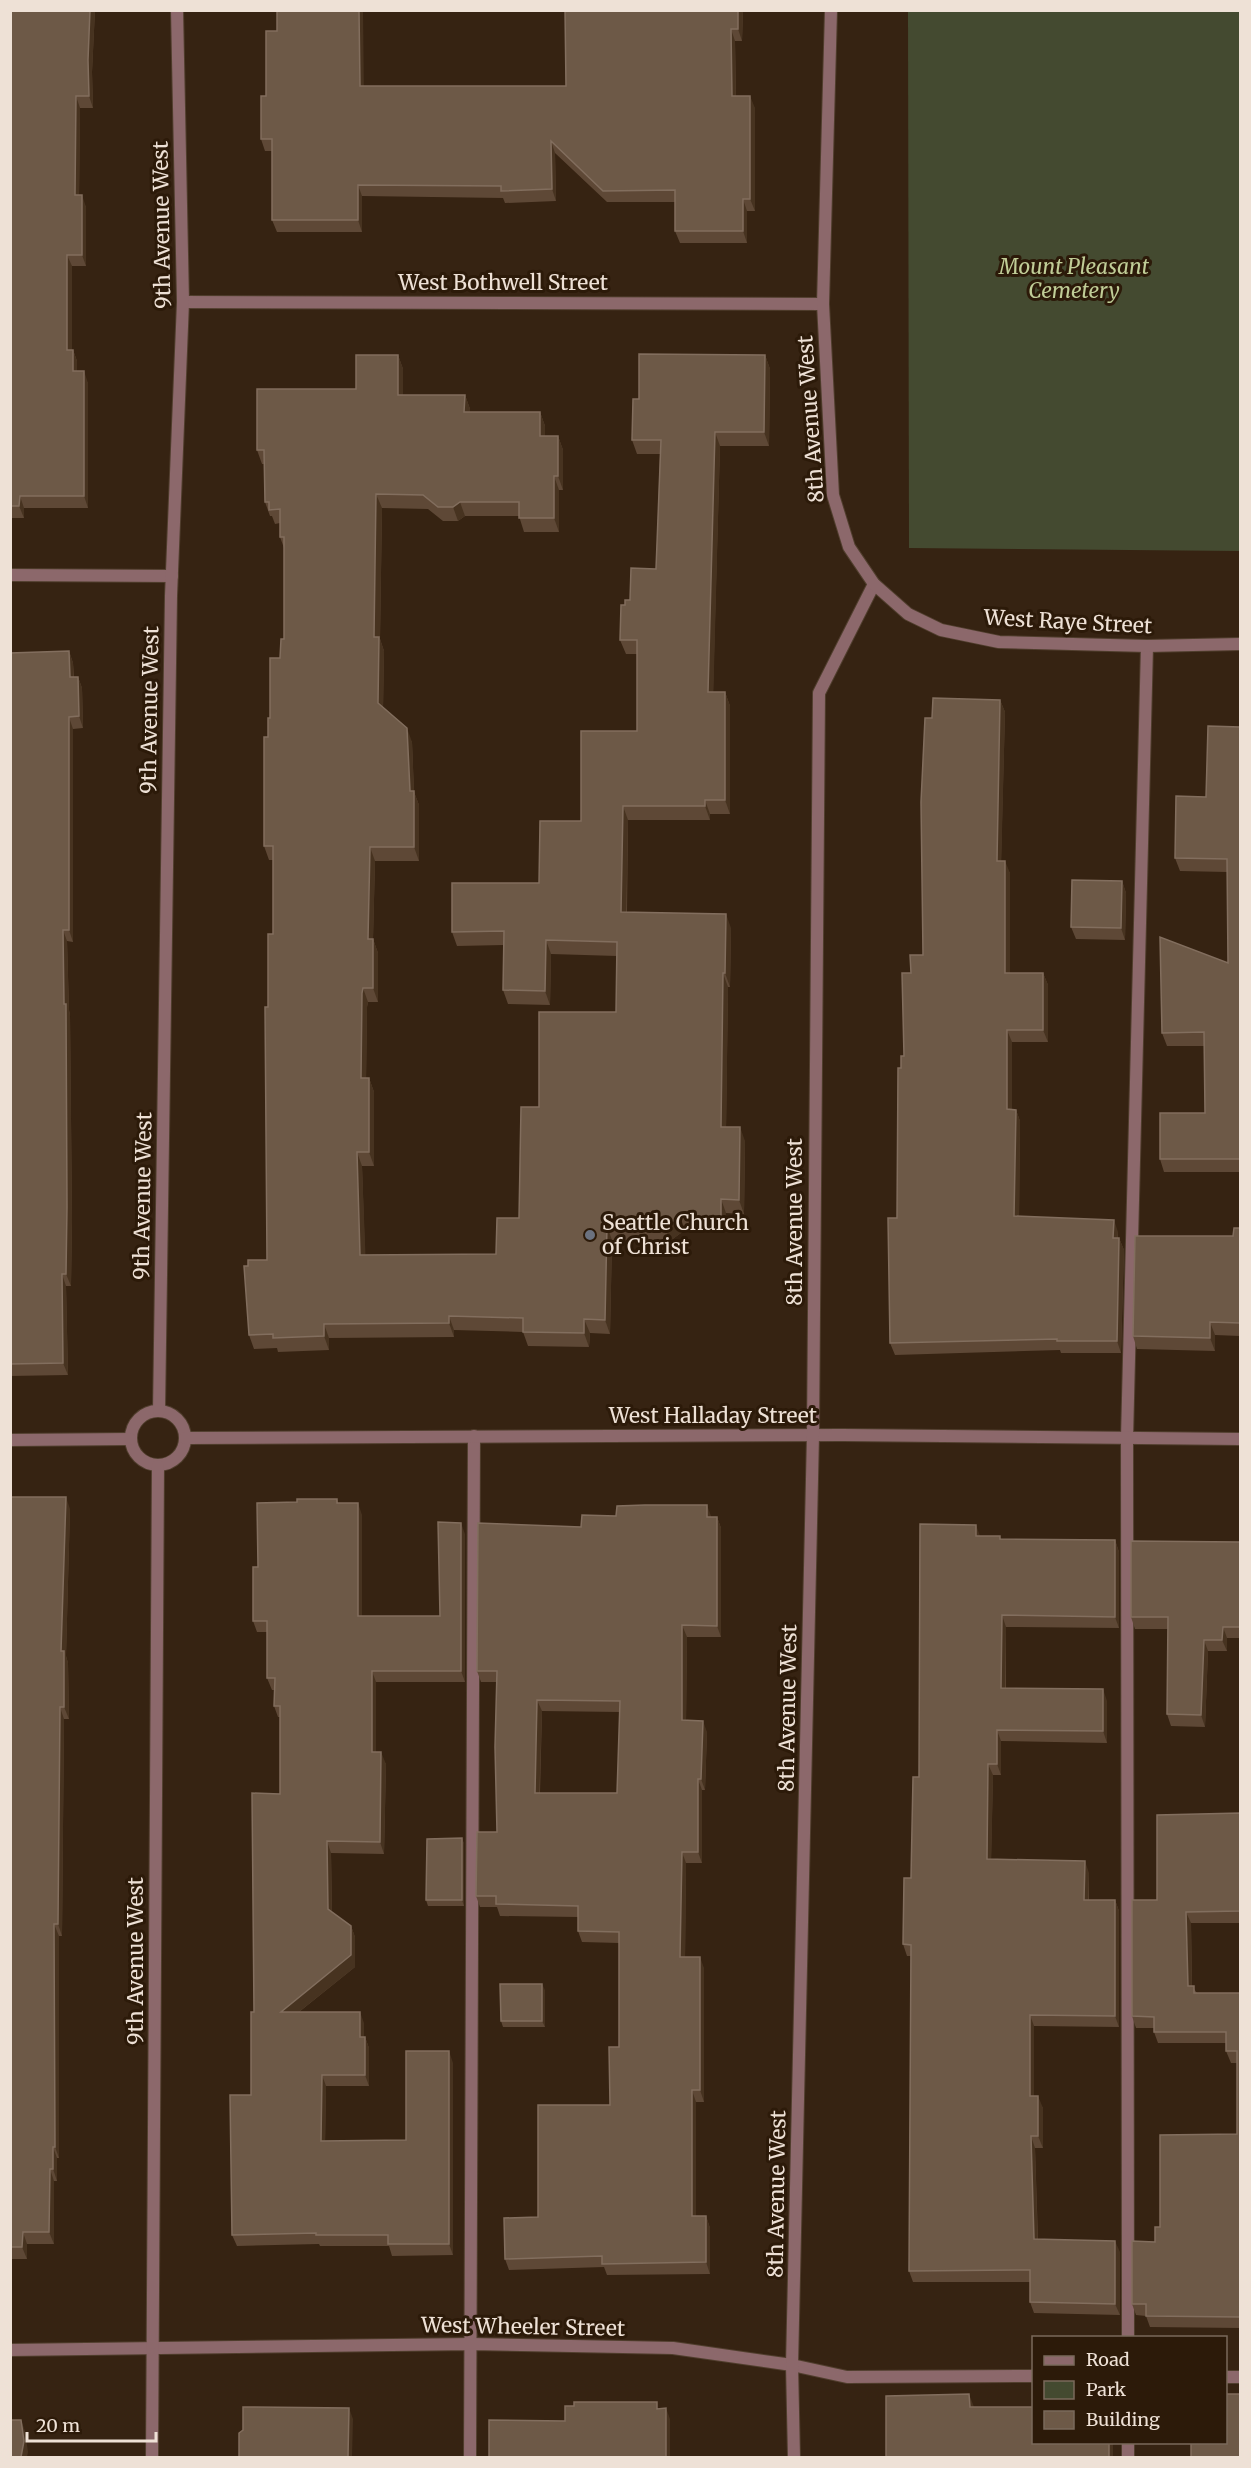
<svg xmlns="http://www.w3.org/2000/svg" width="1251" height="2468" viewBox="0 0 1251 2468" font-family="Merriweather,serif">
	<rect width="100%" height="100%" fill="#362312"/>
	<!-- green -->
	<polygon fill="#444a30" points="908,11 1240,11 1240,551 909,548"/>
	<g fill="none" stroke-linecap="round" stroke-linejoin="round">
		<!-- service casing -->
		<g stroke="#503e2d" stroke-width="14">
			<g id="service">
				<polyline points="1128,2338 1127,1438 1147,646"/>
				<polyline points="470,2458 474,1436"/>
				<polyline points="1128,2458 1128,2442"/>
			</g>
		</g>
		<!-- minor casing -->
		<g stroke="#503e2d" stroke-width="14">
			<g id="minor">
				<polyline points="183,302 823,304"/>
				<polyline points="10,575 172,576"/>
				<circle cx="158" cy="1438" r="27"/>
				<polyline points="159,1411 171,596 183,302 177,10"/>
				<polyline points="185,1438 843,1435 1240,1439"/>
				<polyline points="10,1440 130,1439"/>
				<polyline points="10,2350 471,2344 673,2348 792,2365 847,2377 1034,2376"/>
				<polyline points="1226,2377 1240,2377"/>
				<polyline points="152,2458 158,1466"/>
				<polyline points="794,2458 792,2365 813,1435 819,693 874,584"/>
			</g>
		</g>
		<!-- tertiary casing -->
		<g stroke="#503e2d" stroke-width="14">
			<polyline id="tertiary" points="831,10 823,304 833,495 849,547 874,584 908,614 941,630 999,642 1147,646 1240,644"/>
		</g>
		<!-- service -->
		<use href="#service" stroke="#8c686b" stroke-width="12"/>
		<!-- minor -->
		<use href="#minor" stroke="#8c686b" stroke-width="12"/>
		<!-- tertiary -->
		<use href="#tertiary" stroke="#8c686b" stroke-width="12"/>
	</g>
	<!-- wall -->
	<g fill="#5e4836" fill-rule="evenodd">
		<polygon points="10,10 95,10 92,72 93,108 80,108 79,195 86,207 86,266 72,266 72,350 73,350 77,361 77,371 88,383 88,508 24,508 24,518 10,518"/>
		<polygon points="565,10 743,10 742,41 735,41 736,96 755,108 755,211 747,211 747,243 680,243 675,231 675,202 607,202 555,153 556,201 505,203 503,198 362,196 362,232 277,232 272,220 272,151 265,151 261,139 266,96 364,86 566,86"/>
		<polygon points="398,355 403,369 403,395 465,395 470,409 470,412 540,412 545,426 545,436 558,436 563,450 563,490 559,490 559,532 524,532 519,516 465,516 458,521 443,521 428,509 382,508 380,639 384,651 383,707 412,742 414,792 419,805 419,861 375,861 373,939 378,953 378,1002 368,1002 367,1007 366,1078 369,1078 374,1092 374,1166 362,1166 365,1255 496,1254 519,1218 539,1107 616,1012 617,956 551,954 550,1005 508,1004 503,990 504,945 457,946 452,932 539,883 581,821 637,731 637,654 626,654 620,640 625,605 656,569 660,454 637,454 632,440 639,399 765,355 770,369 769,446 720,446 713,692 725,692 730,706 730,814 710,814 710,820 628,820 627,912 731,928 730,987 728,987 726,1127 745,1141 744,1214 726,1213 726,1231 685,1230 670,1241 612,1240 610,1334 590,1333 589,1347 528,1346 523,1332 454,1330 454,1337 329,1338 329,1350 278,1352 277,1348 254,1349 249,1335 248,1266 267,1260 268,1007 273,934 273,860 269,860 264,846 268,737 270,718 284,639 284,548 280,537 280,523 275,524 272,516 270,516 265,502 264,464 262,464 257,450 356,389"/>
		<polygon points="69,651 73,663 74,677 78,677 82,688 83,728 73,729 73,942 67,941 69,1010 70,1015 72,1219 71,1286 66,1286 68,1375 10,1376 10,653"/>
		<polygon points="1000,700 1005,712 1001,861 1010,873 1010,973 1043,973 1048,985 1048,1042 1012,1042 1012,1109 1016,1110 1020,1121 1019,1216 1118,1232 1118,1238 1119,1238 1124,1250 1121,1353 1061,1353 1060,1350 895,1355 890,1343 897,1218 901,1068 904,1056 911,973 923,955 932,718"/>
		<polygon points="1240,727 1240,1172 1164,1172 1160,1159 1205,1113 1204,1046 1167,1046 1162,1033 1228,963 1227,872 1180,871 1175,858"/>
		<polygon points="1122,881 1126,893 1125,940 1076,939 1071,927"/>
		<polygon points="1240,1228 1240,1336 1215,1335 1215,1351 1137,1349 1133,1336 1233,1236"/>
		<polygon points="10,1497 70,1509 66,1656 68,1663 69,1719 64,1719 62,1936 59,1936 59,2158 57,2158 57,2181 54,2181 54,2244 27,2244 27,2259 10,2259"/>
		<polygon points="337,1499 338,1503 362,1515 362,1616 440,1616 465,1534 465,1682 376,1682 376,1752 386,1764 384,1854 331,1853 332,1912 351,1926 355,1937 355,1967 299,2012 364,2023 364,2037 365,2037 369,2048 369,2086 326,2086 325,2141 406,2140 453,2063 453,2255 392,2256 389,2246 320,2246 319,2244 237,2246 232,2235 251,2095 254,2012 280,1794 280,1717 278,1717 274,1706 275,1690 272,1690 267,1678 267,1632 257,1632 253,1621 258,1567 297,1502"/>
		<path d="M 616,1516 L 711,1516 L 711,1517 L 717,1517 L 721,1528 L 721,1637 L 687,1637 L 686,1720 L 707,1732 L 705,1790 L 702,1790 L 702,1863 L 686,1863 L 685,1957 L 704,1968 L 704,2102 L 696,2102 L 696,2216 L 706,2216 L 710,2228 L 710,2274 L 607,2275 L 604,2267 L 509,2270 L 505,2259 L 538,2217 L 610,2105 L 619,2047 L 619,1943 L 582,1942 L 578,1931 L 578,1917 L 500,1916 L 497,1907 L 480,1907 L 476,1896 L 497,1832 L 496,1682 L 481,1682 L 477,1671 L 581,1527 ZM 542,1711 L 620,1712 L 617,1793 L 540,1793 Z"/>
		<polygon points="980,1536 1002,1539 1115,1540 1119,1552 1119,1628 1006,1627 1006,1688 1107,1701 1107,1743 1001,1741 1001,1775 993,1775 991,1859 1089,1873 1089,1900 1115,1900 1119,1911 1119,2027 1034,2026 1034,2096 1043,2108 1043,2148 1035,2148 1038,2239 1120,2252 1120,2315 1034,2313 1030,2302 1030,2282 913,2282 909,2271 911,1956 907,1956 903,1944 911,1878 919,1777"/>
		<polygon points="1240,1542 1240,1638 1227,1638 1227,1651 1208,1651 1205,1727 1171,1726 1167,1714 1168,1629 1135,1629 1131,1617"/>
		<polygon points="1240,1813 1240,1923 1191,1923 1192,1986 1197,1993 1240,1993 1240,2328 1150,2327 1146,2316 1136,2315 1132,2304 1160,2227 1237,2134 1237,2063 1231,2063 1226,2051 1226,2043 1158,2043 1154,2032 1154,2028 1136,2028 1132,2016 1157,1900"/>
		<polygon points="462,1838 464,1844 464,1906 428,1906 426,1900"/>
		<polygon points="545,1990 545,2027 503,2027 501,2021"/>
	</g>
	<!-- shaded-wall -->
	<g fill="#473320">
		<polygon points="90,10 95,10 92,72 93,108 89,96 88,60"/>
		<polygon points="359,10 363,10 364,98 360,86"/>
		<polygon points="738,10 743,10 742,41 738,29"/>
		<polygon points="731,29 735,41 736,108 732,96"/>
		<polygon points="76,96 80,108 79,207 75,195"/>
		<polygon points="750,96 755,108 755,211 750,199"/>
		<polygon points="551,141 555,153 556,201 552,189"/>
		<polygon points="358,185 362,196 362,232 358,220"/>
		<polygon points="82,195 86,207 86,266 82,255"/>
		<polygon points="743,199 747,211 747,243 743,231"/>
		<polygon points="67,255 72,266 72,361 67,350"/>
		<polygon points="73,350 77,361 77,383 73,371"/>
		<polygon points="398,355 403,369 403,409 398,395"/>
		<polygon points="765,355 770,369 769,446 764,432"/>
		<polygon points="84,371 88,383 88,508 84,496"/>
		<polygon points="465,395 470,409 470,426 464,412"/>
		<polygon points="540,412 545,426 545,450 540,436"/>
		<polygon points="715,432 720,446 713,706 708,692"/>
		<polygon points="558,436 563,450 563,490 558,476"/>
		<polygon points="554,476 559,490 559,532 554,518"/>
		<polygon points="376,494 382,508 380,639 384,651 383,717 378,703 374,637"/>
		<polygon points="20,496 24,508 24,518 19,506"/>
		<polygon points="460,502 465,516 458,521 453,507"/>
		<polygon points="69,651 73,663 74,688 70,677"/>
		<polygon points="78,677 82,688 83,728 79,716"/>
		<polygon points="725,692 730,706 730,814 725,800"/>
		<polygon points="1000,700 1005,712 1001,873 997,861"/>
		<polygon points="69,717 73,729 73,942 69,930"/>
		<polygon points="407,728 412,742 414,792 419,805 419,861 414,847 410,791"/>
		<polygon points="705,800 710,814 710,820 705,806"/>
		<polygon points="623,806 628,820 626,926 621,912"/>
		<polygon points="370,847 375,861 373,939 378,953 378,1002 373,988 368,939"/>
		<polygon points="1005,861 1010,873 1010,985 1005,973"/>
		<polygon points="1122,881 1126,893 1125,940 1121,928"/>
		<polygon points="726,914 731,928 730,987 725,973"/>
		<polygon points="63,930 67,941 69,1010 70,1015 72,1219 71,1286 66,1274"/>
		<polygon points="546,940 551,954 550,1005 545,991"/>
		<polygon points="723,973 728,987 726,1141 721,1127"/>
		<polygon points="1043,973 1048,985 1048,1042 1043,1030"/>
		<polygon points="363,988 368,1002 367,1007 366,1092 361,1078 362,993"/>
		<polygon points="1007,1030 1012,1042 1012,1121 1007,1109"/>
		<polygon points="369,1078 374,1092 374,1166 369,1152"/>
		<polygon points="1016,1110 1020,1121 1019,1228 1014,1216"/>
		<polygon points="740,1127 745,1141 744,1214 739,1200"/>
		<polygon points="357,1152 362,1166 366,1269 360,1255"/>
		<polygon points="721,1199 726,1213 726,1231 721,1217"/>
		<polygon points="680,1216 685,1230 670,1241 665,1227"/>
		<polygon points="1114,1220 1118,1232 1117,1250 1113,1238"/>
		<polygon points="607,1226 612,1240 610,1334 605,1320"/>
		<polygon points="1119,1238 1124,1250 1121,1353 1117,1341"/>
		<polygon points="62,1274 66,1286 68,1375 63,1363"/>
		<polygon points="449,1316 454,1330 454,1337 449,1323"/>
		<polygon points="584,1319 590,1333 589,1347 584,1333"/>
		<polygon points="1210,1322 1215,1335 1215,1351 1210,1338"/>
		<polygon points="324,1324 329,1338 329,1350 324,1336"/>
		<polygon points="66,1497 70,1509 66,1656 68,1663 69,1719 64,1707 61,1651"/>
		<polygon points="358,1503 362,1515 362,1627 358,1616"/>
		<polygon points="707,1505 711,1516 711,1528 707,1517"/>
		<polygon points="717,1517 721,1528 721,1637 717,1626"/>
		<polygon points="461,1523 465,1534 465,1682 461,1671"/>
		<polygon points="976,1525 980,1536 976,1536"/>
		<polygon points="1115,1540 1119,1552 1119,1628 1115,1617"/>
		<polygon points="1002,1615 1006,1627 1005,1700 1001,1688"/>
		<polygon points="682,1625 687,1637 686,1731 682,1720"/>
		<polygon points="1223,1627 1227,1638 1227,1651 1222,1640"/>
		<polygon points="1204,1640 1208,1651 1205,1727 1201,1715"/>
		<polygon points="372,1671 376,1682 376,1764 372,1752"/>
		<polygon points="1103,1689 1107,1701 1107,1743 1103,1731"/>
		<polygon points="537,1700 542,1711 539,1804 535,1793"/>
		<polygon points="60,1707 64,1719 62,1936 58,1924"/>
		<polygon points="703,1721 707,1732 705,1790 701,1779"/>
		<polygon points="997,1730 1001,1741 1001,1775 997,1764"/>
		<polygon points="381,1752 386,1764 384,1854 380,1842"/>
		<polygon points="988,1764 993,1775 991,1871 987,1859"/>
		<polygon points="698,1779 702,1790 702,1863 698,1852"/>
		<polygon points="462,1838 464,1844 464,1906 462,1900"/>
		<polygon points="327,1841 331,1853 332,1920 328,1909"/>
		<polygon points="682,1852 686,1863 685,1968 680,1957"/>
		<polygon points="1085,1861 1089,1873 1088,1911 1084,1900"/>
		<polygon points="1115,1900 1119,1911 1119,2027 1115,2016"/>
		<polygon points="1186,1912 1191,1923 1192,1998 1188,1986"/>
		<polygon points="54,1924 59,1936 59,2158 55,2147"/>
		<polygon points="351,1926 355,1937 355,1967 285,2023 281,2012"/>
		<polygon points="700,1957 704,1968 704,2102 700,2090"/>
		<polygon points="542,1984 545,1990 545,2027 542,2021"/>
		<polygon points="360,2012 364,2023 364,2048 360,2037"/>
		<polygon points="1030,2015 1034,2026 1034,2108 1030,2096"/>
		<polygon points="365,2037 369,2048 369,2086 365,2075"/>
		<polygon points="449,2051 453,2063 453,2255 449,2244"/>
		<polygon points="322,2075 326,2086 325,2153 321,2141"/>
		<polygon points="692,2090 696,2102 696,2228 692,2216"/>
		<polygon points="1038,2096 1043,2108 1043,2148 1038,2136"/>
		<polygon points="1031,2136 1035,2148 1038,2251 1034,2239"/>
		<polygon points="53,2147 57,2158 57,2181 53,2169"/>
		<polygon points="50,2169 54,2181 54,2244 49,2232"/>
		<polygon points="706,2216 710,2228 710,2274 706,2262"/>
		<polygon points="23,2232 27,2244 27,2259 22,2247"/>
		<polygon points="1115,2241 1120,2252 1120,2315 1115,2304"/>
		<polygon points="969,2394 974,2407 970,2407"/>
		<polygon points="349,2408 353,2419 352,2457 348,2457"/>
		<polygon points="666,2408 670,2419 670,2457 666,2457"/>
		<polygon points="21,2420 25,2431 28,2452 27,2457 21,2457"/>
		<rect x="1109" y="2442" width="4" height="15"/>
	</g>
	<!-- building -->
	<g fill="#6d5947" stroke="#826e5e" stroke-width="1.5" fill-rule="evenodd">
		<polygon points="10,10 90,10 88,60 89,96 76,96 75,195 82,195 82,255 67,255 67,350 73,350 73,371 84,371 84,496 20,496 19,506 10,506"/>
		<polygon points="277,10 359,10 360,86 566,86 565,10 738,10 738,29 731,29 732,96 750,96 750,199 743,199 743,231 675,231 675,190 603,191 551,141 552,189 501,191 501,186 358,185 358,220 272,220 272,139 261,139 261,96 266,96 266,31 277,31"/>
		<polygon points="639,354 765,355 764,432 715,432 708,692 725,692 725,800 705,800 705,806 623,806 621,912 726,914 725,973 723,973 721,1127 740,1127 739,1200 721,1199 721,1217 680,1216 665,1227 607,1226 605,1320 584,1319 584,1333 523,1332 523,1318 449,1316 449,1323 324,1324 324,1336 273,1338 273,1334 249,1335 244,1266 248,1266 248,1260 267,1260 265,1007 268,1007 268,934 273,934 273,846 264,846 264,737 268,737 268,718 270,718 270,658 280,658 281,639 284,639 284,537 280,537 280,509 269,510 269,502 265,502 264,450 257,450 257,389 356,389 356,355 398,355 398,395 465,395 464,412 540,412 540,436 558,436 558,476 554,476 554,518 519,518 519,502 460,502 453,507 438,507 423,495 376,494 374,637 379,637 378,703 407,728 410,791 414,791 414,847 370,847 368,939 373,939 373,988 363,988 362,993 361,1078 369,1078 369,1152 357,1152 360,1255 496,1254 497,1218 519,1218 521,1107 539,1107 539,1012 616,1012 617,942 546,940 545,991 503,990 504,931 452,932 452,883 539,883 540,821 581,821 581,731 637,731 637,640 620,640 621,605 625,605 625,600 630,600 631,568 656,569 661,440 632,440 633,399 639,399"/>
		<polygon points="69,651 70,677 78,677 79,716 69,717 69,930 63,930 64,1004 66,1004 67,1207 66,1274 62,1274 63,1363 10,1364 10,653"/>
		<polygon points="933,698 1000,700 997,861 1005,861 1005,973 1043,973 1043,1030 1007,1030 1007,1109 1016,1110 1014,1216 1114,1220 1113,1238 1119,1238 1117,1341 1057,1341 1057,1339 890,1343 888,1218 897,1218 898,1068 901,1068 901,1056 904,1056 902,973 911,973 910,955 923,955 921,802 925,718 932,718"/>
		<polygon points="1208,726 1240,727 1240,1159 1160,1159 1160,1113 1205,1113 1204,1032 1162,1033 1160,937 1228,963 1227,859 1175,858 1176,796 1206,797"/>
		<polygon points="1072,880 1122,881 1121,928 1071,927"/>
		<polygon points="1234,1228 1240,1228 1240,1323 1210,1322 1210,1338 1133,1336 1135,1236 1233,1236"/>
		<polygon points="10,1497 66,1497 61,1651 64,1651 64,1707 60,1707 58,1924 54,1924 55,2147 53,2147 53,2169 50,2169 49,2232 23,2232 22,2247 10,2247"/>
		<polygon points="297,1499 337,1499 337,1503 358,1503 358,1616 440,1616 438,1522 461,1523 461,1671 372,1671 372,1752 381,1752 380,1842 327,1841 328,1909 351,1926 351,1955 281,2012 360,2012 360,2037 365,2037 365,2075 322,2075 321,2141 406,2140 406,2051 449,2051 449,2244 388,2244 388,2235 316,2235 316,2233 232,2235 230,2095 251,2095 251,2012 254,2012 252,1793 280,1794 280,1706 274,1706 275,1678 267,1678 267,1621 253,1621 253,1567 258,1567 257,1503 297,1502"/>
		<path d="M 645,1505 L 707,1505 L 707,1517 L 717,1517 L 717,1626 L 682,1625 L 682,1720 L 703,1721 L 701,1779 L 698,1779 L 698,1852 L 682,1852 L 680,1957 L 700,1957 L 700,2090 L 692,2090 L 692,2216 L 706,2216 L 706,2262 L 602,2264 L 602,2256 L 505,2259 L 504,2218 L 538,2217 L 538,2105 L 610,2105 L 609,2047 L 619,2047 L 619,1932 L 578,1931 L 578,1906 L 496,1904 L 496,1896 L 476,1896 L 477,1832 L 497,1832 L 495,1747 L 497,1671 L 477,1671 L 478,1523 L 581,1527 L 582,1515 L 616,1516 L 617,1506 ZM 537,1700 L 620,1701 L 617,1793 L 535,1793 Z"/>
		<polygon points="920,1524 976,1525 976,1536 1000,1536 1000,1539 1115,1540 1115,1617 1002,1615 1001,1688 1103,1689 1103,1731 997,1730 997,1764 988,1764 987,1859 1085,1861 1084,1900 1115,1900 1115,2016 1030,2015 1030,2096 1038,2096 1038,2136 1031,2136 1034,2239 1115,2241 1115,2304 1030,2302 1030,2270 909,2271 911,1945 903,1944 904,1878 911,1878 913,1777 919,1777"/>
		<polygon points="1131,1541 1240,1542 1240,1627 1223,1627 1222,1640 1204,1640 1201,1715 1167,1714 1168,1617 1131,1617"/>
		<polygon points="1240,1813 1240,1911 1186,1912 1188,1986 1194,1986 1194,1993 1240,1993 1240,2317 1146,2316 1146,2304 1132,2304 1132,2241 1155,2242 1155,2227 1160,2227 1160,2135 1237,2134 1237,2051 1226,2051 1226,2032 1154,2032 1154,2017 1132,2016 1132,1900 1157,1900 1157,1815"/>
		<polygon points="462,1838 462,1900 426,1900 427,1839"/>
		<polygon points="500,1984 542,1984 542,2021 501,2021"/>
		<polygon points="969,2394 970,2407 1034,2407 1034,2442 1109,2442 1109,2457 886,2457 886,2396"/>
		<polygon points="1226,2394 1240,2394 1240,2457 1191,2457 1191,2442 1226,2442"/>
		<polygon points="574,2402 657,2402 657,2409 666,2408 666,2457 489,2457 489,2420 565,2421 565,2406 574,2406"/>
		<polygon points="243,2407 349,2408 348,2457 239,2457 239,2433 243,2430"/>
		<polygon points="10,2420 21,2420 24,2441 21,2457 10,2457"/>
	</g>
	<!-- markers -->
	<circle fill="#6b7280" stroke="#2c1a09" stroke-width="2" cx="590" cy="1235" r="6"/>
	<g text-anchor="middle" stroke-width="6" stroke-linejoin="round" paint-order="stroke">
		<!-- street labels -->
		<g font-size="21" fill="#eee1d6" stroke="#2c1a09">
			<text transform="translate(162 225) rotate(-91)" y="7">9th Avenue West</text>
			<text x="503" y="290">West Bothwell Street</text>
			<text transform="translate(811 419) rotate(-94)" y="7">8th Avenue West</text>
			<text transform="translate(1068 622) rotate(3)" y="7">West Raye Street</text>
			<text transform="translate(150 710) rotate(-89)" y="7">9th Avenue West</text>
			<text transform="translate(143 1196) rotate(-89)" y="7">9th Avenue West</text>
			<text transform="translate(795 1222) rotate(-90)" y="7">8th Avenue West</text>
			<text x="713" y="1423">West Halladay Street</text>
			<text transform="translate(788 1708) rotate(-89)" y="7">8th Avenue West</text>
			<text transform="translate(136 1961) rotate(-90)" y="7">9th Avenue West</text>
			<text transform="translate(777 2194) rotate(-89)" y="7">8th Avenue West</text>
			<text transform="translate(523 2327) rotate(1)" y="7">West Wheeler Street</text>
		</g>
		<!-- park labels -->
		<g font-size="21" font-style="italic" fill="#c0cd97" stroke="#2c1a09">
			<text x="1074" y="274">Mount Pleasant<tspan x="1074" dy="24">Cemetery</tspan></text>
		</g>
		<!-- poi labels -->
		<g font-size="21" fill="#eee1d6" stroke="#2c1a09" text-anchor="start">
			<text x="602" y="1230">Seattle Church<tspan x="602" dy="24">of Christ</tspan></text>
		</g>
	</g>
	<!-- border -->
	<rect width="1251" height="2468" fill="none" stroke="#eee1d6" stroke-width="24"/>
	<!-- legend -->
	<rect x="1032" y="2336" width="195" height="108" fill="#2c1a09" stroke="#7a6a5b" stroke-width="1.5"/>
	<rect x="1044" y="2356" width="30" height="9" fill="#8c686b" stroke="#7a6a5b" stroke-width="1.5"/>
	<text x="1086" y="2366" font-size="18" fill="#eee1d6">Road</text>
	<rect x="1044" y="2381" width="30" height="18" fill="#444a30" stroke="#7a6a5b" stroke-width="1.5"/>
	<text x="1086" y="2396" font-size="18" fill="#eee1d6">Park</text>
	<rect x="1044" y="2411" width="30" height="18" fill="#6d5947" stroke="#7a6a5b" stroke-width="1.5"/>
	<text x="1086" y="2426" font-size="18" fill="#eee1d6">Building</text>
	<!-- scale -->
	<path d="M27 2432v9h129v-9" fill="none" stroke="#eee1d6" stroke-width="3"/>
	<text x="36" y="2432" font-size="18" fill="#eee1d6" stroke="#2c1a09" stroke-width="4.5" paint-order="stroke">20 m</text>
</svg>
